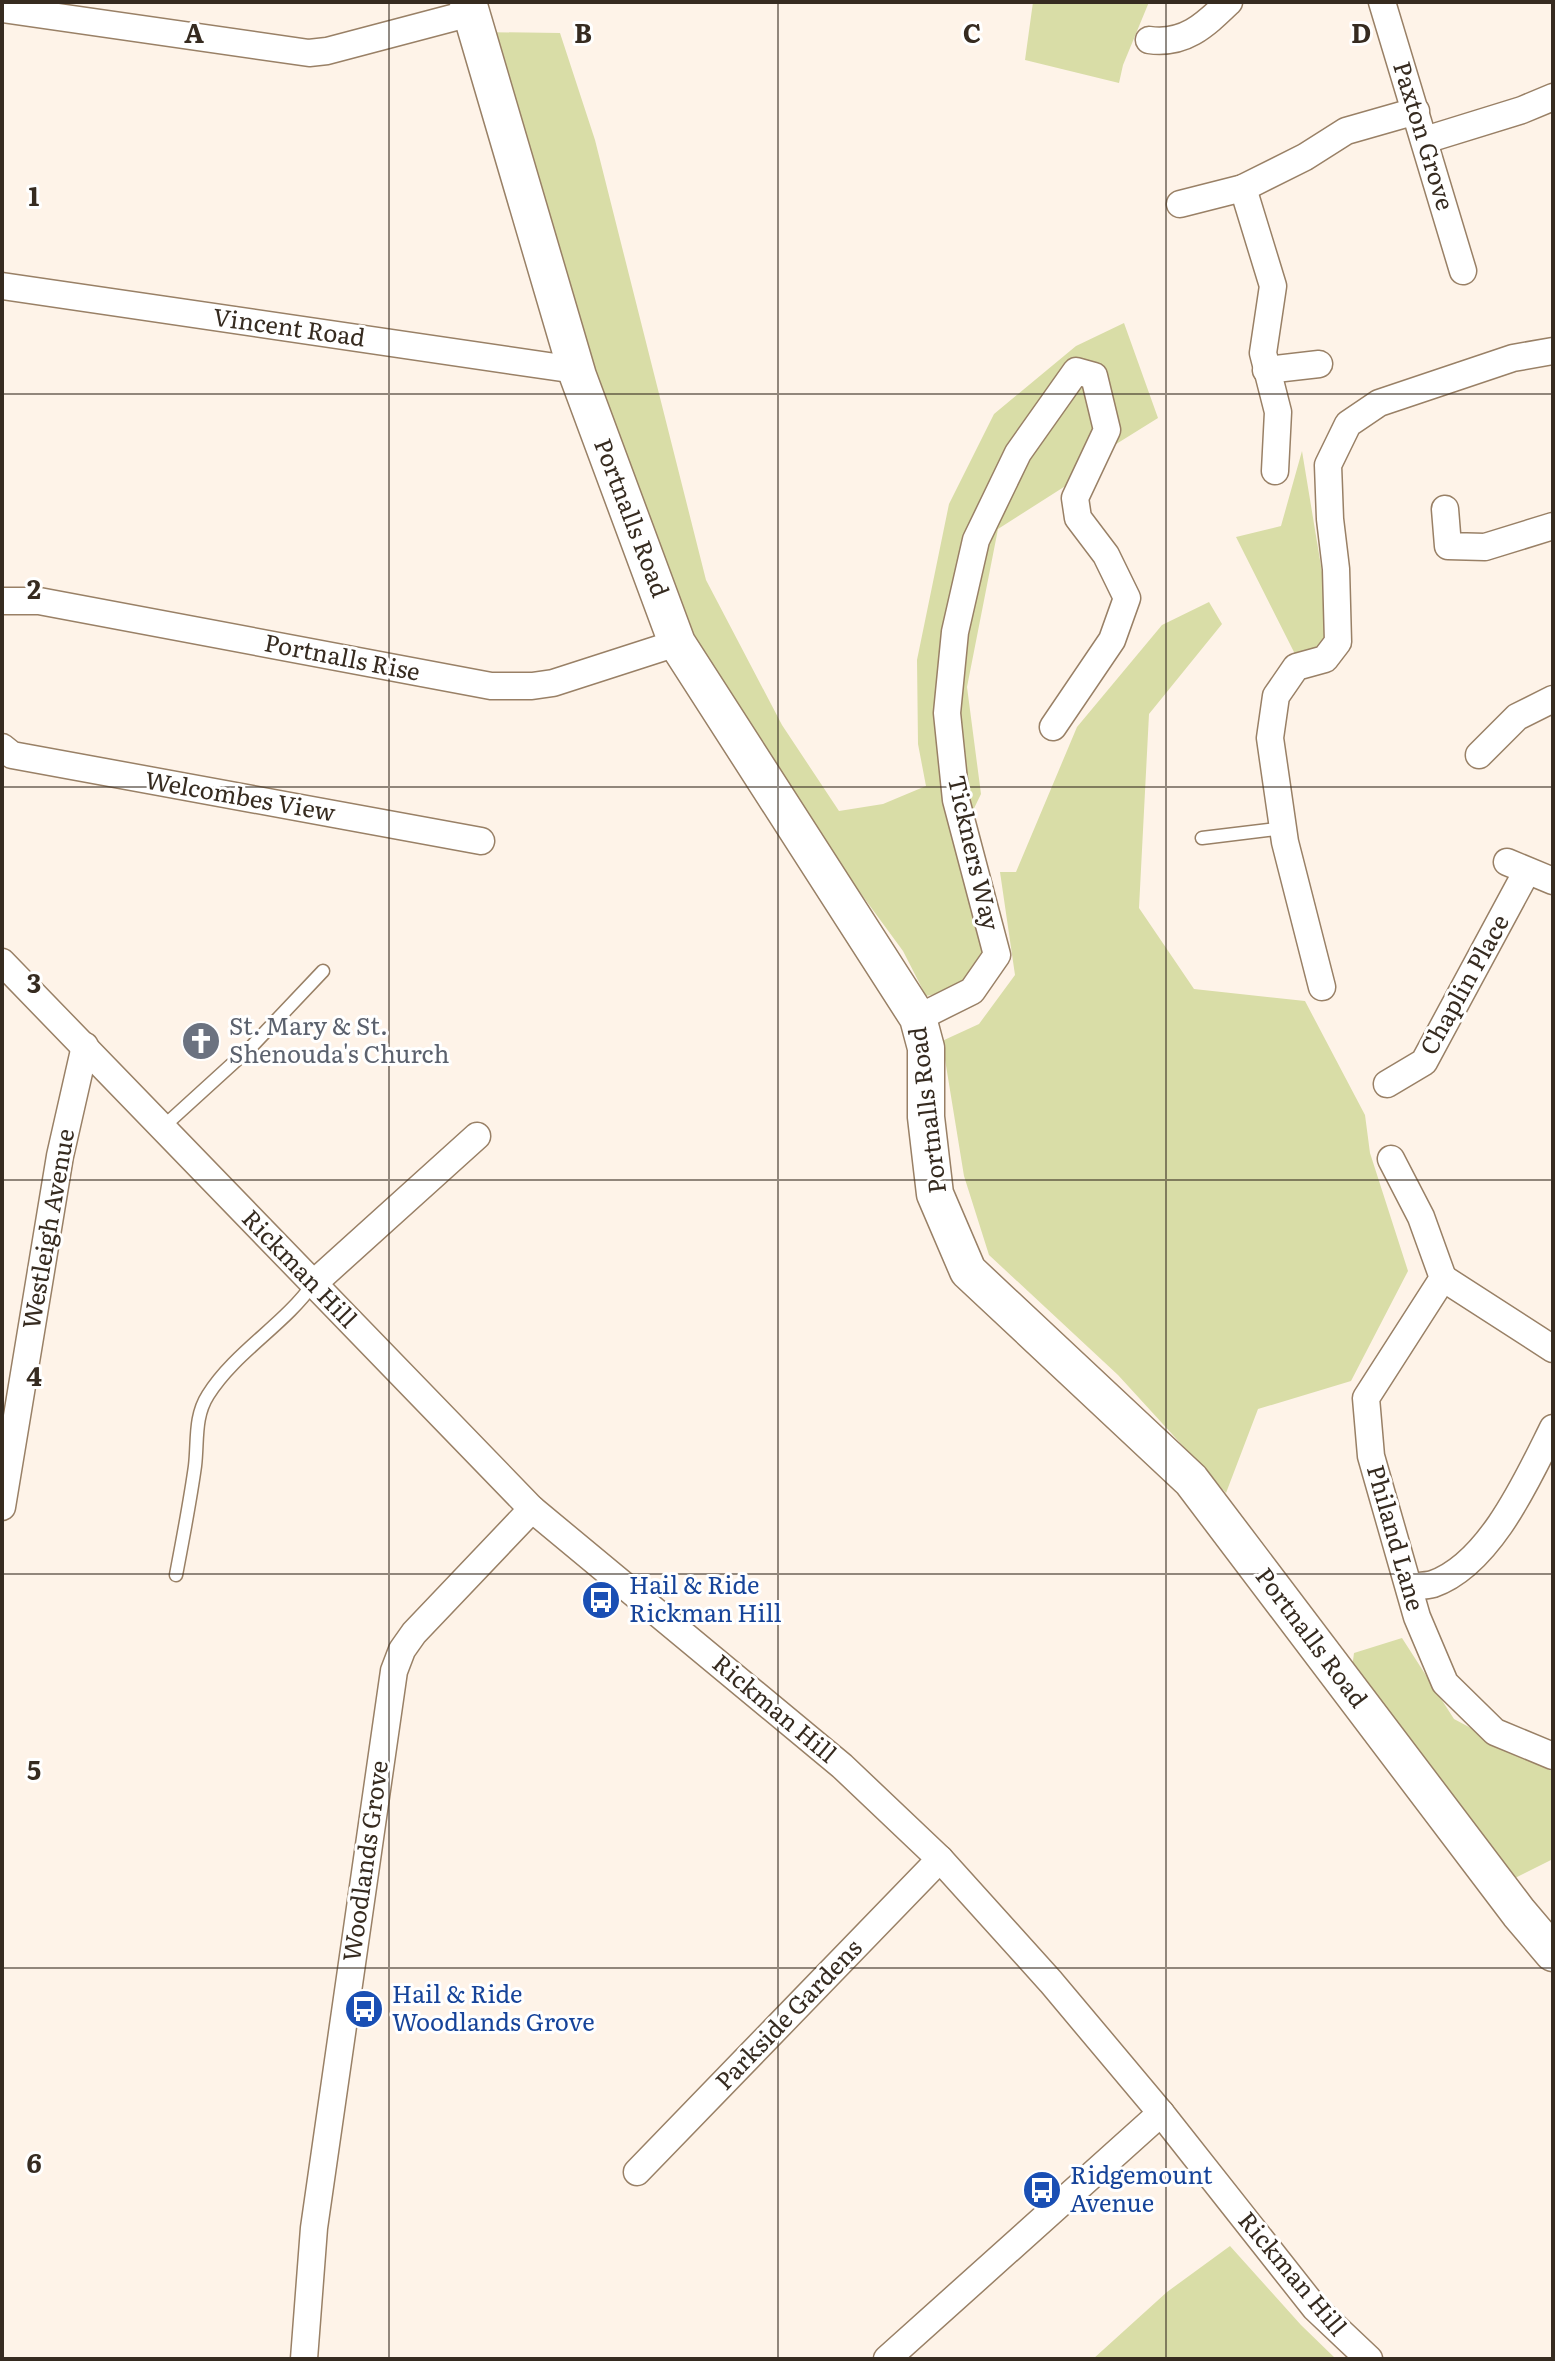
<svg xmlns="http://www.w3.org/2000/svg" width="1555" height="2361" viewBox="0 0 1555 2361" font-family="Literata,serif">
	<rect width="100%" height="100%" fill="#fef3e8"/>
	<!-- green -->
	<g fill="#d9dda7">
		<polygon points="1033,2 1149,2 1123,65 1119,83 1025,60"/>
		<polygon points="477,32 560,33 595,140 706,580 782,725 839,811 883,804 926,786 918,744 917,660 949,504 994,414 1076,346 1124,323 1158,418 1113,446 1067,485 998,529 967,687 981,794 960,837 987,953 967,988 926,996 903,951 677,643"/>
		<polygon points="1302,451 1333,639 1318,653 1296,656 1236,537 1281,526"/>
		<polygon points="1209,602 1222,624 1149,714 1139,908 1194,989 1305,1001 1365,1115 1370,1153 1408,1271 1351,1381 1258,1409 1226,1493 1118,1375 989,1255 964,1176 942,1041 979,1024 1015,975 1000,872 1016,872 1077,727 1162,625"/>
		<polygon points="1402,1638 1454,1719 1553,1772 1553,1859 1515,1878 1352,1668 1354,1653"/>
		<polygon points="1230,2246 1301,2325 1336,2359 1093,2359 1167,2292"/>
	</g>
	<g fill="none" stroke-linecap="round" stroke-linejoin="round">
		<!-- lane casing -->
		<g stroke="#998066" stroke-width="15">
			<g id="lane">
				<polyline points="1202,838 1284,828"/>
				<polyline points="163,1127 252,1046 323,971"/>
				<path d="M 176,1575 C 183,1538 190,1502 195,1466 C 198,1441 194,1417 208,1395 C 235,1352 284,1325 313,1284"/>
			</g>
		</g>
		<!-- street casing -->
		<g stroke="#998066" stroke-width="29">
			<g id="street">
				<polyline points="1382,2 1463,271"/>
				<polyline points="2,9 309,53 327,51 471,13"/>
				<path d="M 1149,40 C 1185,45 1205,25 1229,2"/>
				<polyline points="1425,140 1522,110 1553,97"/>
				<polyline points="1243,188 1273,286 1263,353 1278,412 1275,471"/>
				<polyline points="1180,204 1243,188 1305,157 1346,131 1416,111"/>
				<polyline points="2,286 576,370"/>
				<polyline points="1266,370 1319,364"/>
				<polyline points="1445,509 1448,546 1485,547 1553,526"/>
				<polyline points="2,601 39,601 491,686 532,686 553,683 677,643"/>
				<polyline points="2,747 12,755 481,841"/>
				<polyline points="1479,755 1517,717 1553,699"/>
				<polyline points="1507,862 1553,881"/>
				<polyline points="2,962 532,1509 842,1766 940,1859 1051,1982 1161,2113 1315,2308 1369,2359"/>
				<polyline points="1322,987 1285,842 1270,738 1276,696 1296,667 1325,659 1338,642 1336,569 1330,519 1328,465 1348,424 1379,403 1513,358 1553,351"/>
				<polyline points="918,1018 972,991 997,955 956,800 947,713 955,632 976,540 1018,453 1076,371 1094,376 1107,430 1075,498 1078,518 1106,555 1127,598 1112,640 1053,727"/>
				<polyline points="1387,1084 1424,1062 1527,871"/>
				<polyline points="1391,1159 1421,1217 1443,1278 1366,1398 1371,1456 1417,1617 1445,1683 1495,1732 1553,1756"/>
				<polyline points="1443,1278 1553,1349"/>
				<polyline points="313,1284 477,1136"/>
				<polyline points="2,1507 60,1156 85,1046"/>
				<path d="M 1409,1587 C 1416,1586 1426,1586 1433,1584 C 1490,1564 1528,1478 1553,1428"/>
				<polyline points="637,2172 940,1859"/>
				<polyline points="304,2359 314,2228 394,1671 402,1650 414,1633 532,1509"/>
				<polyline points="887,2359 1161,2113"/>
			</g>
		</g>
		<!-- secondary casing -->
		<g stroke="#998066" stroke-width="39">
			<polyline id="secondary" points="468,2 578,376 677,643 918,1018 926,1048 926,1117 935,1194 968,1271 1191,1480 1519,1913 1553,1953"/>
		</g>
		<!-- lane -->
		<use href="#lane" stroke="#fff" stroke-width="12"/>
		<!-- street -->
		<use href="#street" stroke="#fff" stroke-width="26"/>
		<!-- secondary -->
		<use href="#secondary" stroke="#fff" stroke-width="36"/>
	</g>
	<!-- grid -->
	<path fill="none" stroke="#362b20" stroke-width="2" stroke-opacity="0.55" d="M 389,2 L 389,2359M 778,2 L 778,2359M 1166,2 L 1166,2359M 2,394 L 1553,394M 2,787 L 1553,787M 2,1180 L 1553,1180M 2,1574 L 1553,1574M 2,1968 L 1553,1968"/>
	<!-- icons -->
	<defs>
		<g id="church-disc" transform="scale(2)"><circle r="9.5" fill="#6b7280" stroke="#fff"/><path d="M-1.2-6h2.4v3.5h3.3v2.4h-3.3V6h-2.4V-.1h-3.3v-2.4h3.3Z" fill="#fff"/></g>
		<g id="bus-disc" transform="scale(2)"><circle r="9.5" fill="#1a4fb4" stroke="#fff"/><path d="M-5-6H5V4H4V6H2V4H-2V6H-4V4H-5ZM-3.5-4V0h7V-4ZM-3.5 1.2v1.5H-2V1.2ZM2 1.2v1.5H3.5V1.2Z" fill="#fff"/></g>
	</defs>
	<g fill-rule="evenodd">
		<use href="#church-disc" x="201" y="1041"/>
		<use href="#bus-disc" x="601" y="1600"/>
		<use href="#bus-disc" x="364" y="2009"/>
		<use href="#bus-disc" x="1042" y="2190"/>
	</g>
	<g text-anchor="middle" stroke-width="6" stroke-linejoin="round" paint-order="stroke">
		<!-- street labels -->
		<g font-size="24" fill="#362b20" stroke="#fff">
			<text transform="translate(1423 136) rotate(73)" y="8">Paxton Grove</text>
			<text transform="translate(289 328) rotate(8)" y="8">Vincent Road</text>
			<text transform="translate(631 518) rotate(69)" y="8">Portnalls Road</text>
			<text transform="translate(342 658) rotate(11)" y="8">Portnalls Rise</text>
			<text transform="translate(240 797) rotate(10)" y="8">Welcombes View</text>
			<text transform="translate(973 853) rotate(77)" y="8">Tickners Way</text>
			<text transform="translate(1465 985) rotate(-61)" y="8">Chaplin Place</text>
			<text transform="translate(928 1110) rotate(-97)" y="8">Portnalls Road</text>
			<text transform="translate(49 1229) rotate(-80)" y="8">Westleigh Avenue</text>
			<text transform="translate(299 1269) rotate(46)" y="8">Rickman Hill</text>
			<text transform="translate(1395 1538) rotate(74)" y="8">Philand Lane</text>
			<text transform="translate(1311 1638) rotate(53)" y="8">Portnalls Road</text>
			<text transform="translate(774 1709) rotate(40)" y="8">Rickman Hill</text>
			<text transform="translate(366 1861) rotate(-82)" y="8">Woodlands Grove</text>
			<text transform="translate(789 2015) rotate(-46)" y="8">Parkside Gardens</text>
			<text transform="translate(1292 2274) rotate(50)" y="8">Rickman Hill</text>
		</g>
		<!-- worship labels -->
		<g font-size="24" fill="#5b616d" stroke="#fff" text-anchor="start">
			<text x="229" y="1035">St. Mary &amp; St.<tspan x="229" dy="28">Shenouda's Church</tspan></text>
		</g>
		<!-- transit labels -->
		<g font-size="24" fill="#164399" stroke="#fff" text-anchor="start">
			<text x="629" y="1594">Hail &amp; Ride<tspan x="629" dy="28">Rickman Hill</tspan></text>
			<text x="392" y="2003">Hail &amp; Ride<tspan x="392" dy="28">Woodlands Grove</tspan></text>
			<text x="1070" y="2184">Ridgemount<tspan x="1070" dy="28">Avenue</tspan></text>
		</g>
	</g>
	<g font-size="26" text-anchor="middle" font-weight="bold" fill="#362b20" stroke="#fff" stroke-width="6" stroke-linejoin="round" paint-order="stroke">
		<text x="194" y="43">A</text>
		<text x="583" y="43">B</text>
		<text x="972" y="43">C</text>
		<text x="1361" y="43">D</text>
		<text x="34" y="206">1</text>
		<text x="34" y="599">2</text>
		<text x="34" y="993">3</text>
		<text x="34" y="1386">4</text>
		<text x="34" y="1780">5</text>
		<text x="34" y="2173">6</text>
	</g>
	<!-- border -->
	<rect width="1555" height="2361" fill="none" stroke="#362b20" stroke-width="8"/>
</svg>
